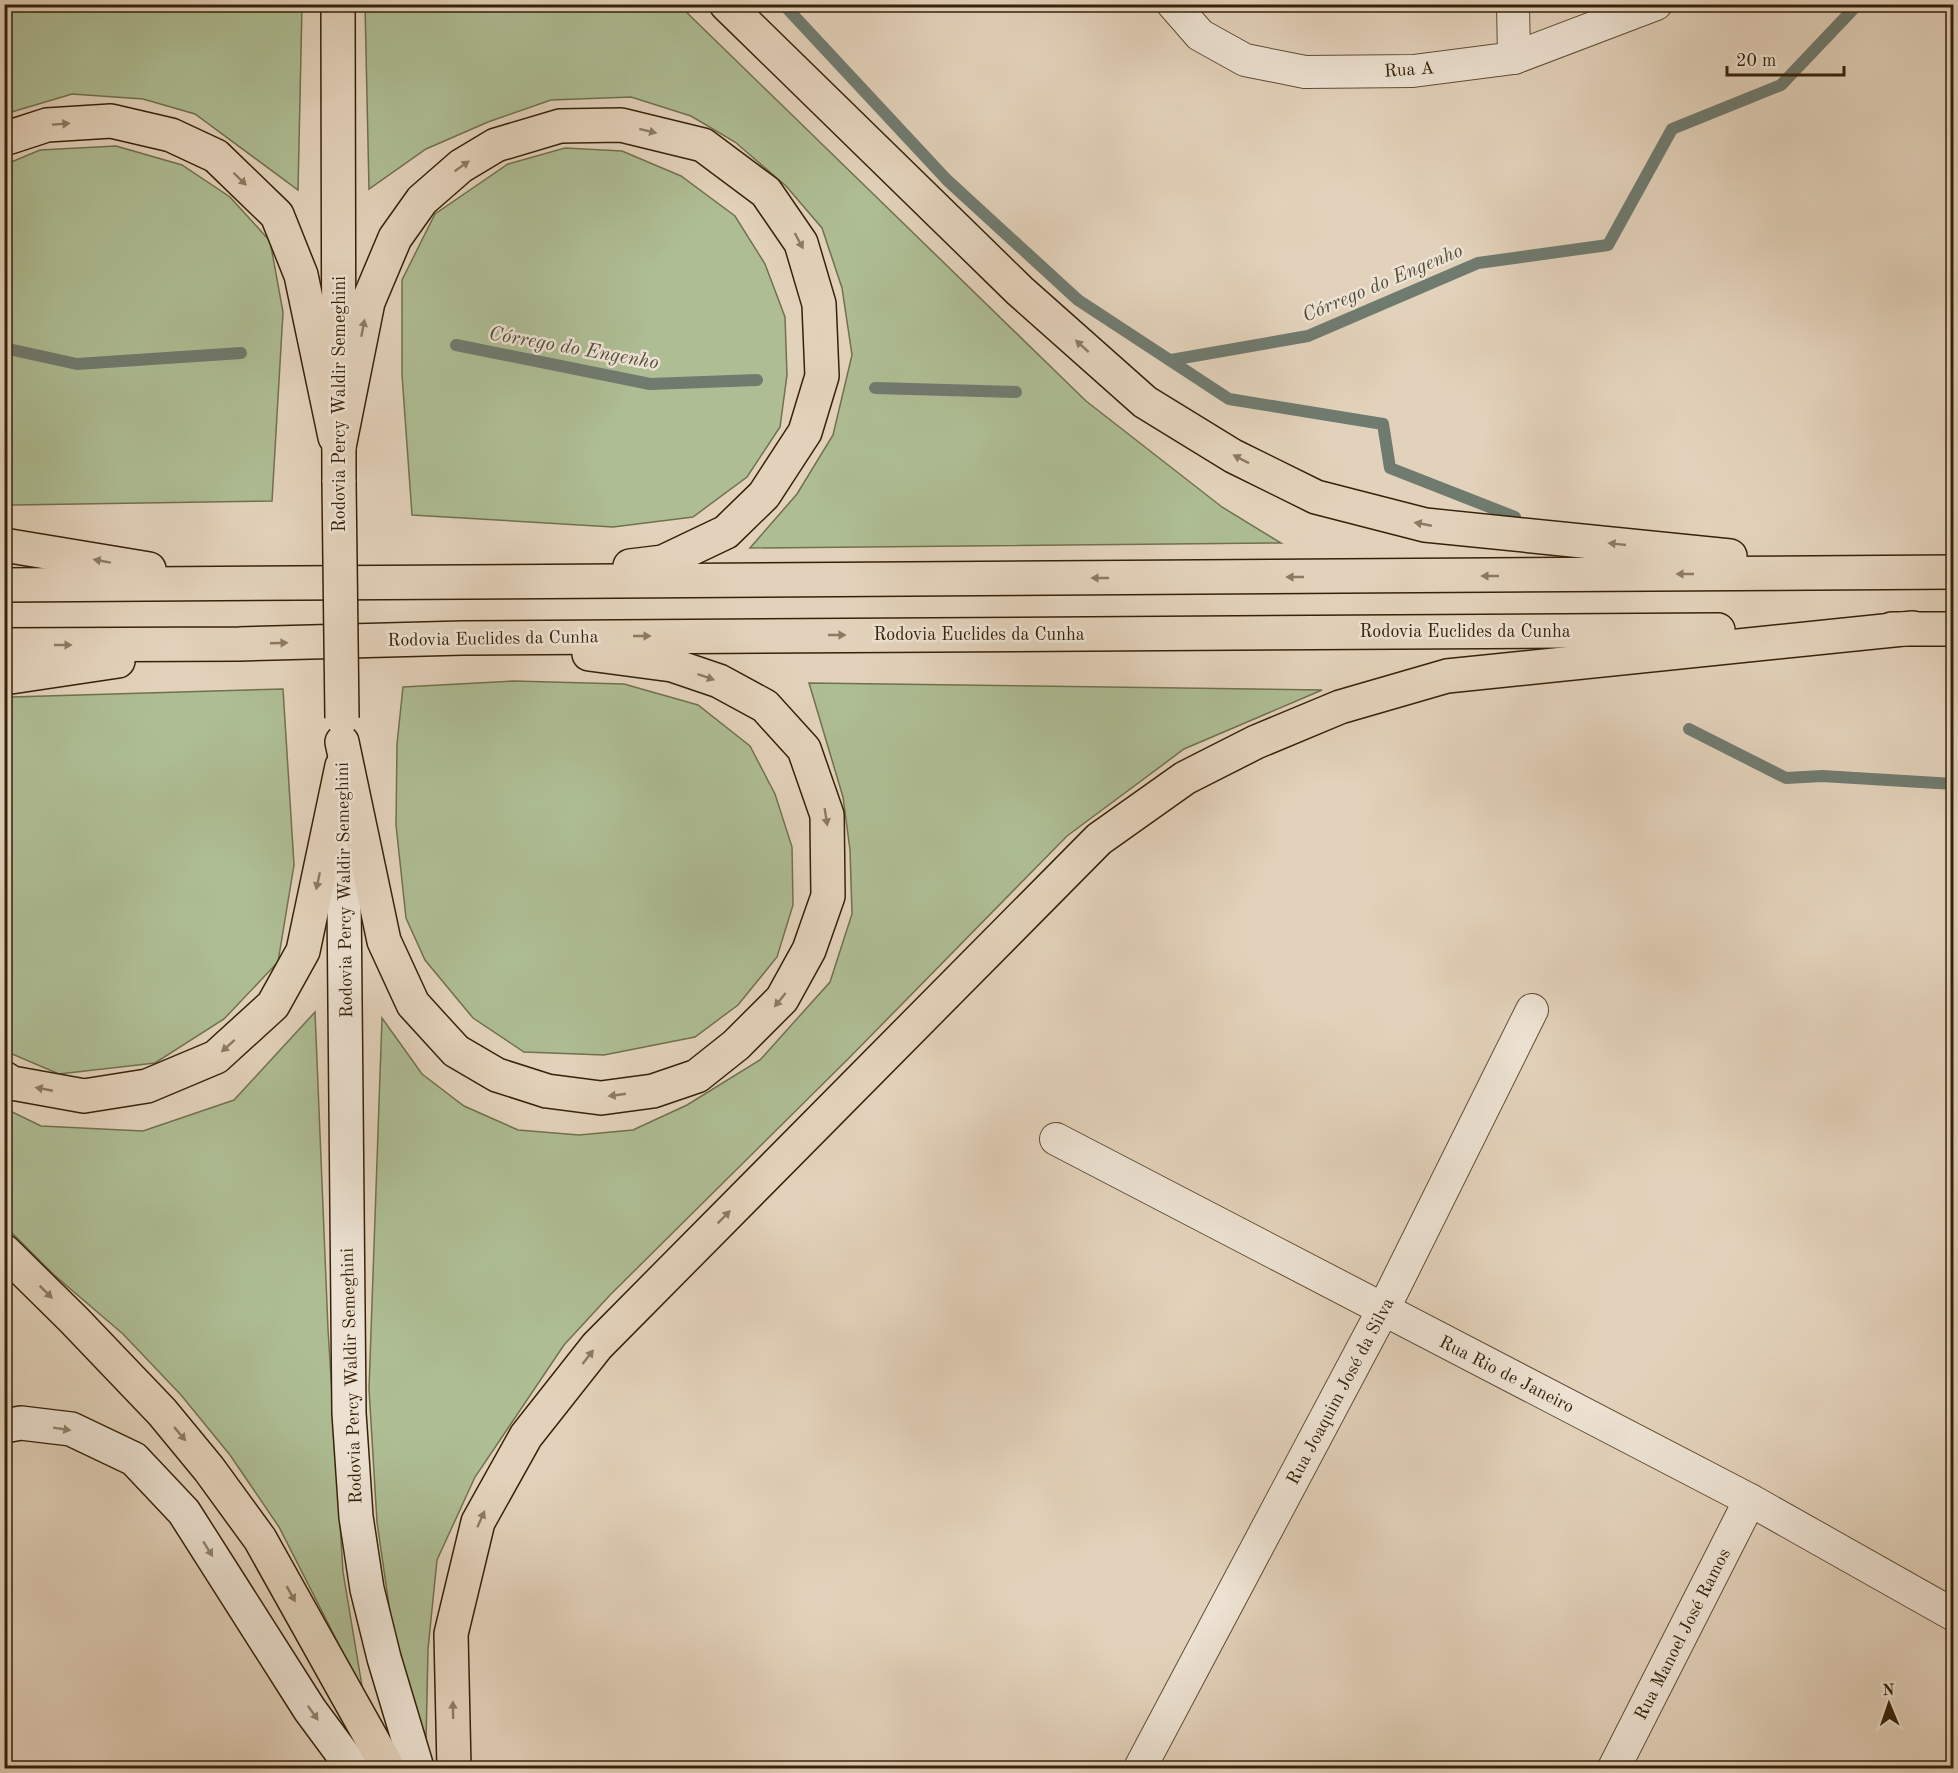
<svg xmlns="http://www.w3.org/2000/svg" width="1958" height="1773" viewBox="0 0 1958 1773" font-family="'Old Standard TT',serif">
	<rect width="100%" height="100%" fill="#e3d2bb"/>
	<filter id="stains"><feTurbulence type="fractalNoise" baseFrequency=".00333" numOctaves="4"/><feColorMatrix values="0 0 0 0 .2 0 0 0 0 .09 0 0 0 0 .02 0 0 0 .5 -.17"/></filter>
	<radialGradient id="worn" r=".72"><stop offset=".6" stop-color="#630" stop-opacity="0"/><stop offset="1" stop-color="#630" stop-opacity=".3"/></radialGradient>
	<!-- green -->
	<g fill="#aebd94" stroke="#72704e" stroke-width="1.5">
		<polygon points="6,5 302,5 298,190 195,114 143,99 72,94 5,114 4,6"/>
		<polygon points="365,5 679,5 1086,401 1222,507 1281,543 750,548 797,494 833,435 852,355 842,288 822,228 786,186 735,142 691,116 631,97 551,100 488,122 426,149 369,189"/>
		<polygon points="116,146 182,165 230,197 270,241 283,312 272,501 13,505 5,502 4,165 40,150"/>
		<polygon points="565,148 622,151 681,176 735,216 765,264 785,317 787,375 780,427 747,477 693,517 613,527 412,515 402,375 402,280 435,214 508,164"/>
		<polygon points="514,681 624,684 698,705 750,746 775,794 792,847 793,905 777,957 738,1005 695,1037 604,1055 524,1052 473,1018 425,960 406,918 396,825 397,744 403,687"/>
		<polygon points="809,683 1322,690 1184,749 1067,836 849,1058 610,1295 564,1345 475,1477 437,1560 428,1649 426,1742 393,1633 377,1522 369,1389 382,1018 422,1074 464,1106 518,1130 579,1135 633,1130 687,1105 760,1060 830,982 852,914 850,850 843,797"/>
		<polygon points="283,689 294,865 278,962 224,1019 155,1063 59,1074 5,1051 5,701 12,697"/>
		<polygon points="315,1012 328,1329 343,1572 363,1692 279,1527 230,1455 181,1395 123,1334 53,1274 5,1226 4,1108 41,1126 143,1131 234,1100"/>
	</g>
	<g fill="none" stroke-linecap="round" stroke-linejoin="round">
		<!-- stream -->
		<g stroke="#707b70" stroke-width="12">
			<polyline points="783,4 947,180 1078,300 1229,399 1383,424 1390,468 1515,517"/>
			<polyline points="456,345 650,384 757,380"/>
			<polyline points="4,348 77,364 241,353"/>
			<polyline points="1171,360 1308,336 1478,263 1608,245 1672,129 1781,85 1858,4"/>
			<polyline points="875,388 1016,392"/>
			<polyline points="1689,729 1786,778 1822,776 1954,784"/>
		</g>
		<!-- street casing -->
		<g stroke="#614e35" stroke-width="34">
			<g id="street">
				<polyline points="1173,4 1200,35 1245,60 1305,72 1413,71 1514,58 1656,4"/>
				<polyline points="1513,4 1514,58"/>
				<polyline points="1056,1139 1750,1500 1954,1615"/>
				<polyline points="1140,1768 1383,1310 1532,1010"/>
				<polyline points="1614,1768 1750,1500"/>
			</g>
		</g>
		<!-- secondary casing -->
		<g stroke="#362208" stroke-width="36">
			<g id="secondary">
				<polyline points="343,794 349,1413 356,1517 367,1589 384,1658 417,1768"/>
				<polyline points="4,1426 21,1423 71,1429 134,1459 184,1512 310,1710 353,1768"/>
			</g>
		</g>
		<!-- primary casing -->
		<g stroke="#362208" stroke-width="36">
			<polyline id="primary" points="338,4 339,482"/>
		</g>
		<!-- highway casing -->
		<g stroke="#362208" stroke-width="36">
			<g id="highway">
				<polyline points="726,4 1020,291 1145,402 1233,456 1316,497 1425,525 1730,556"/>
				<polyline points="4,139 47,125 111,121 171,135 216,156 277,215 301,275 335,437"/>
				<polyline points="339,447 368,302 395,238 422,200 461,166 496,145 560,126 621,125 703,145 766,192 801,243 819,304 822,376 805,432 764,495 726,532 663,562 630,566"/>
				<polyline points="4,545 149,569"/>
				<polyline points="4,585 1954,572"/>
				<polyline points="1892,629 1954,629"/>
				<polyline points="4,645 239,644 463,638 1718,630"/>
				<polyline points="4,678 118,661"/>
				<polyline points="342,742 384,941 413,1004 456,1051 497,1075 547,1091 601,1098 653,1091 697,1076 736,1045 782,999 809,950 828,896 827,815 804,749 765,706 719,681 672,665 589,654"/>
				<polyline points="4,1078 12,1083 84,1096 147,1086 216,1057 273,1005 303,951 342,766"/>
				<polyline points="4,1251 74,1320 162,1412 209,1469 260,1539 388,1768"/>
				<polyline points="454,1768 451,1634 478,1522 526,1436 597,1346 1099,839 1185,778 1256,742 1340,707 1447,676 1913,628"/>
			</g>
		</g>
		<!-- street -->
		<use href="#street" stroke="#ede2d3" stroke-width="32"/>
		<!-- secondary -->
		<use href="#secondary" stroke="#ede2d3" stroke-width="33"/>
		<!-- primary -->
		<use href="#primary" stroke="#e3d2bb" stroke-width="33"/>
		<!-- highway -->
		<use href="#highway" stroke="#e3d2bb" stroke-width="33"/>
		<!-- primary-bridge casing -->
		<g stroke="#362208" stroke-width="36" stroke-linecap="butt">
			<polyline id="primary-bridge" points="339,482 342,718"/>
		</g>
		<!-- primary-bridge -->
		<use href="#primary-bridge" stroke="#e3d2bb" stroke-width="33"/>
	</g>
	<!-- one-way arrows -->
	<defs><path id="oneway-solid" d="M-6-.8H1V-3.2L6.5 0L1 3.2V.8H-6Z" transform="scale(1.5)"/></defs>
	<g fill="#8c7a62">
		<use href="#oneway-solid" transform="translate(61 124) rotate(-4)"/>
		<use href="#oneway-solid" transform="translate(648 131) rotate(14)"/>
		<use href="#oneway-solid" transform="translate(462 166) rotate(-35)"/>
		<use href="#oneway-solid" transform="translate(240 179) rotate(44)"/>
		<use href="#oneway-solid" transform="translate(799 241) rotate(62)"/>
		<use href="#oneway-solid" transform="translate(363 328) rotate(-79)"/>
		<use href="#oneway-solid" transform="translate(1082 346) rotate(-138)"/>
		<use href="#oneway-solid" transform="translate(1241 459) rotate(-153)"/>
		<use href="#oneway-solid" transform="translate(1423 524) rotate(-169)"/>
		<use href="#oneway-solid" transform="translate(1617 544) rotate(-174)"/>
		<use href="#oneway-solid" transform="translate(102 561) rotate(-170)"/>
		<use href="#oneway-solid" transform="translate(1685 574) rotate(180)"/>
		<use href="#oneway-solid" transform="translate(1490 576) rotate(180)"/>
		<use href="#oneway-solid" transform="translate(1295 577) rotate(180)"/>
		<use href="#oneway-solid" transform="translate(1100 578) rotate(180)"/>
		<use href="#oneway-solid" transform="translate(837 635)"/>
		<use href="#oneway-solid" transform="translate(642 636)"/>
		<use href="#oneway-solid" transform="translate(279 643) rotate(-2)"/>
		<use href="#oneway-solid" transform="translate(63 645)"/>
		<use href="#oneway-solid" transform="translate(706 677) rotate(19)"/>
		<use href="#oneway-solid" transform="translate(826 817) rotate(81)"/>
		<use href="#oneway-solid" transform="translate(318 881) rotate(102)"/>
		<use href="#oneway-solid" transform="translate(780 1000) rotate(129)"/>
		<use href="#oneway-solid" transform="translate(228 1046) rotate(138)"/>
		<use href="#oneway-solid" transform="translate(44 1089) rotate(-169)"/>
		<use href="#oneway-solid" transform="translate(617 1095) rotate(172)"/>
		<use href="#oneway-solid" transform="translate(724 1217) rotate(-45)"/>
		<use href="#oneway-solid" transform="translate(46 1292) rotate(45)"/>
		<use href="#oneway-solid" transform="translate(588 1357) rotate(-52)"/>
		<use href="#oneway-solid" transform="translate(180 1434) rotate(50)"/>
		<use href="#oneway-solid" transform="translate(481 1519) rotate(-66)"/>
		<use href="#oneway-solid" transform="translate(291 1594) rotate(61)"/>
		<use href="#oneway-solid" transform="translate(453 1710) rotate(-91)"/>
	</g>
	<g fill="#92826e">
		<use href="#oneway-solid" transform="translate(62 1429) rotate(9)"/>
		<use href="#oneway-solid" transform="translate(208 1549) rotate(58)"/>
		<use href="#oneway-solid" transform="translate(313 1713) rotate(55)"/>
	</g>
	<g text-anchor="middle" stroke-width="5" stroke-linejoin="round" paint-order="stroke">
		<!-- street labels -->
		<g font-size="18" fill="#362208" stroke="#ede2d3">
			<text transform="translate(1409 69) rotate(-4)" y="6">Rua A</text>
			<text transform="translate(339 404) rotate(-90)" y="6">Rodovia Percy Waldir Semeghini</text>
			<text x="1465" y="637">Rodovia Euclides da Cunha</text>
			<text x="979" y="640">Rodovia Euclides da Cunha</text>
			<text transform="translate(493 638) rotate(-1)" y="6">Rodovia Euclides da Cunha</text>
			<text transform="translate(344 890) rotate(-91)" y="6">Rodovia Percy Waldir Semeghini</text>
			<text transform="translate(1507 1374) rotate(27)" y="6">Rua Rio de Janeiro</text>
			<text transform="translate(351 1376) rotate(-92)" y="6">Rodovia Percy Waldir Semeghini</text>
			<text transform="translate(1340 1391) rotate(-62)" y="6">Rua Joaquim José da Silva</text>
			<text transform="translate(1682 1634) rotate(-63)" y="6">Rua Manoel José Ramos</text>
		</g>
		<!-- water labels -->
		<g font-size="20" font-style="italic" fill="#534e3c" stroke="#ede2d3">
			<text transform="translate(1382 282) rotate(-23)" y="7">Córrego do Engenho</text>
			<text transform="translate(574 347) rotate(10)" y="7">Córrego do Engenho</text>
		</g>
	</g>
	<!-- margin -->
	<rect width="1958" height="1773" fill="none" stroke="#e3d2bb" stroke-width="24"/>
	<rect x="6" y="6" width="1946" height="1761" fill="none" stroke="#362208" stroke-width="3"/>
	<rect x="12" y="12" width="1934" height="1749" fill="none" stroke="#362208" stroke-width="1.5"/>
	<!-- north arrow -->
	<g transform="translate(1889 1704) rotate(358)" stroke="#ede2d3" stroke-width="4.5" paint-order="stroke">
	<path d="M0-4.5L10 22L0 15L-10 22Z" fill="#362208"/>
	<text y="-9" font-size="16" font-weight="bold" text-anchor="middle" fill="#362208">N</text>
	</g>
	<!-- scale -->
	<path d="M1727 66v9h117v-9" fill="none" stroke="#362208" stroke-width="3"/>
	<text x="1736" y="66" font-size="18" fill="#362208" stroke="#ede2d3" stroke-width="4.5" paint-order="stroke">20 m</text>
	<rect width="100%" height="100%" filter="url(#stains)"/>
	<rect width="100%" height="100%" fill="url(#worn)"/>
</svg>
